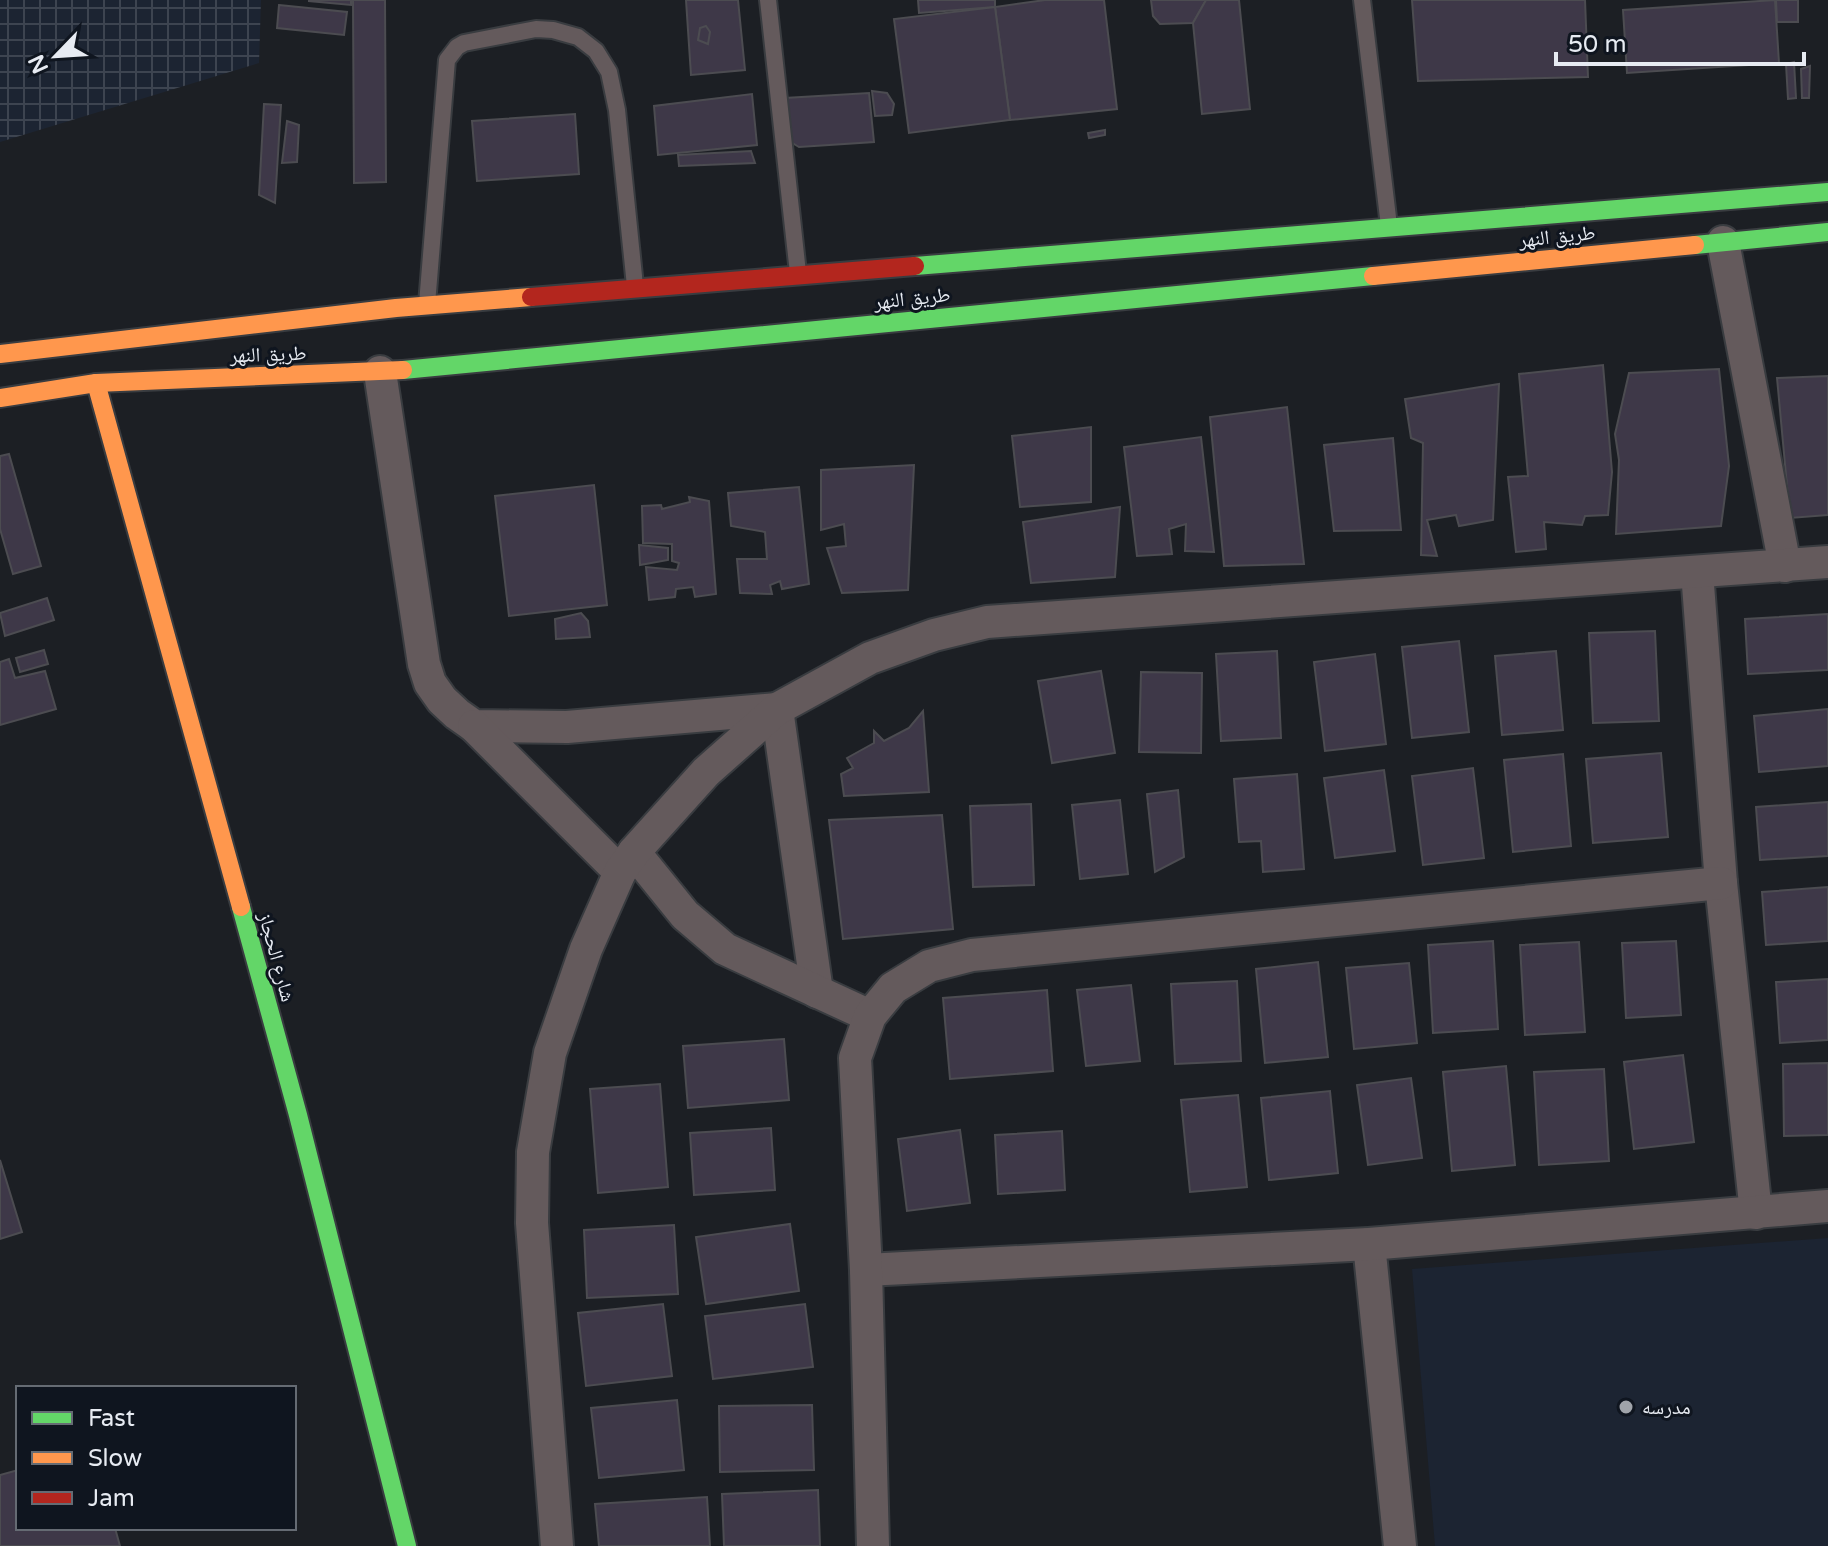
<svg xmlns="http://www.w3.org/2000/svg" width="1828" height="1546" viewBox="0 0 1828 1546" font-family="'Varela Round','Noto Naskh Arabic',sans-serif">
	<defs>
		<pattern id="industrial-grid" width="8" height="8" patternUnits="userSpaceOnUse" patternTransform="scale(2)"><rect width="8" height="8" fill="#1c2432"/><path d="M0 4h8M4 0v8" fill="none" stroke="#3d4450"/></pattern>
	</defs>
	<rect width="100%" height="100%" fill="#1c1f24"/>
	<!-- built -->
	<polygon fill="#1c2432" points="1828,1238 1828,1546 1435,1546 1412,1269"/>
	<!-- industrial -->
	<polygon fill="url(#industrial-grid)" points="0,0 261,0 259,63 0,142"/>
	<!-- building -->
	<g fill="#3e3848" stroke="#4c4c51" stroke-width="2">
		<polygon points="309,0 351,0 351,5 309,1"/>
		<polygon points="353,0 385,0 386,182 354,183"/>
		<polygon points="686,0 738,0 745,70 691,75"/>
		<polygon points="918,0 995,0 995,7 919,13"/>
		<polygon points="1045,0 1104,0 1117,109 1010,120 995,7"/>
		<polygon points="1151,0 1206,0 1193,23 1160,24 1153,16"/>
		<polygon points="1206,0 1239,0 1250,109 1202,114 1193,23"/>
		<polygon points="1412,0 1585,0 1588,77 1418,81"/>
		<polygon points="1775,0 1779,63 1627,73 1623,10"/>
		<polygon points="1776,0 1798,0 1798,22 1777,22"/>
		<polygon points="279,5 347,12 344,35 277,28"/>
		<polygon points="995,7 1010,120 909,133 894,19"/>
		<polygon points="706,26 710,32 708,44 698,40 700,28"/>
		<polygon points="1794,62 1796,98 1788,99 1786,64"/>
		<polygon points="1810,66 1809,98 1802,98 1801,69"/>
		<polygon points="872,91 887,93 894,104 892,115 875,116"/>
		<polygon points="869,93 874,142 799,147 789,141 785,98"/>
		<polygon points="752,94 757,145 658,155 654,106"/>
		<polygon points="264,104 281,105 275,203 259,195"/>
		<polygon points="575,114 579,174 477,181 472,121"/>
		<polygon points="287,121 299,125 297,162 282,163"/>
		<polygon points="1105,130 1105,135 1089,138 1088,133"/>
		<polygon points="751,151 755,163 679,166 678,155"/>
		<polygon points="1603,365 1612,472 1608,515 1585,516 1582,525 1544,522 1546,549 1516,552 1508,477 1528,476 1519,374"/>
		<polygon points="1719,369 1729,466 1721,526 1616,534 1619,460 1615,434 1629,373"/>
		<polygon points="1828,376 1828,515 1790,518 1777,378"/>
		<polygon points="1499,384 1493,520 1459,526 1456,515 1427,520 1437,556 1421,555 1423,443 1411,438 1405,399"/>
		<polygon points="1287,407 1304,564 1224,566 1210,417"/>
		<polygon points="1091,427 1091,502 1020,507 1012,436"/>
		<polygon points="1201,437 1214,552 1185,551 1186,524 1169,529 1172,554 1137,556 1124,447"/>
		<polygon points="1393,438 1401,530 1334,531 1324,445"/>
		<polygon points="9,454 41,566 13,574 0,529 0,456"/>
		<polygon points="914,465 908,590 842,593 827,548 846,546 844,524 821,530 821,470"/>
		<polygon points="594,485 607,605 509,616 495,496"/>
		<polygon points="799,487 809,584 782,589 780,581 770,585 772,594 740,593 737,559 767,559 765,532 731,526 728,493"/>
		<polygon points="689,497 709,501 716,594 695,597 693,587 676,589 675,597 649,600 646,567 677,570 679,563 672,561 672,544 643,543 642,506 661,505 662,509 690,502"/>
		<polygon points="1120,507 1115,577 1031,583 1023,522"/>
		<polygon points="639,545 668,548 668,560 640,565"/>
		<polygon points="47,598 54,620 5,636 0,613"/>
		<polygon points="581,613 588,621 590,637 556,639 555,619"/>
		<polygon points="1828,614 1828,670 1748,674 1745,619"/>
		<polygon points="1655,631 1659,721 1593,723 1589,633"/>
		<polygon points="1459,641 1469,732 1412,738 1402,647"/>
		<polygon points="44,650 48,664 20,672 16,658"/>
		<polygon points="1277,651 1281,738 1221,741 1216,654"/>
		<polygon points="1556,651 1563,730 1502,735 1495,656"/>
		<polygon points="1375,654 1386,744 1325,751 1314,662"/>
		<polygon points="9,659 15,678 45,671 56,709 0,725 0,662"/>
		<polygon points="1101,671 1115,753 1052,763 1038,681"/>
		<polygon points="1141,672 1202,673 1201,753 1139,752"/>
		<polygon points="1828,709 1828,766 1759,772 1754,716"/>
		<polygon points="923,711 929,792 844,796 841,774 853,768 847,758 874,743 874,731 884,741 909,728"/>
		<polygon points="1661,753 1668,837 1593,843 1586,759"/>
		<polygon points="1563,754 1571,846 1513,852 1504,760"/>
		<polygon points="1473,768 1484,858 1423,865 1412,776"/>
		<polygon points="1384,770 1395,851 1335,858 1324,778"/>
		<polygon points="1297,774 1304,869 1263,872 1261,841 1239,842 1234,779"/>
		<polygon points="1178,790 1184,857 1155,872 1147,794"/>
		<polygon points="1120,800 1128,874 1080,879 1072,805"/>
		<polygon points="1828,802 1828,856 1760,860 1756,807"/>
		<polygon points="1031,804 1034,885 973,887 970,806"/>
		<polygon points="942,815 953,929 843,939 829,820"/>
		<polygon points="1828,887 1828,941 1766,945 1762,892"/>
		<polygon points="1493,941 1498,1029 1433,1033 1428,945"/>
		<polygon points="1676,941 1681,1015 1626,1018 1622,943"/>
		<polygon points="1579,942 1585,1032 1525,1035 1520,945"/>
		<polygon points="1318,962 1328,1057 1265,1063 1256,969"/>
		<polygon points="1409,963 1417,1043 1354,1049 1346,968"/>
		<polygon points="1828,979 1828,1040 1780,1043 1776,982"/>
		<polygon points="1237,981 1241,1061 1175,1064 1171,984"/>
		<polygon points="1131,985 1140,1061 1086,1066 1077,990"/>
		<polygon points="1047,990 1053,1071 950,1079 943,998"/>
		<polygon points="784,1039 789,1100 688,1108 683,1046"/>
		<polygon points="1683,1055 1694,1142 1634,1149 1624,1062"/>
		<polygon points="1828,1063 1828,1135 1784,1136 1783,1064"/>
		<polygon points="1506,1066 1515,1165 1452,1171 1443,1072"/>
		<polygon points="1604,1069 1609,1161 1539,1165 1534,1072"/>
		<polygon points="1411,1078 1422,1158 1368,1165 1357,1085"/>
		<polygon points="660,1084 668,1187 598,1193 590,1089"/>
		<polygon points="1330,1091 1338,1173 1269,1180 1261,1098"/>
		<polygon points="1238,1095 1247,1187 1190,1192 1181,1100"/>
		<polygon points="771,1128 775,1190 694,1195 690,1133"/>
		<polygon points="960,1130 970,1203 907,1211 898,1139"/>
		<polygon points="1062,1131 1065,1190 998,1194 995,1135"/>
		<polygon points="0,1160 22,1232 0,1239"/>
		<polygon points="790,1224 799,1291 706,1304 696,1237"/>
		<polygon points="674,1225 678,1294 587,1298 584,1230"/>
		<polygon points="663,1304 672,1376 586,1386 578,1313"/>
		<polygon points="805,1304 813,1367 713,1379 705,1316"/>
		<polygon points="677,1400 684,1470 599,1478 591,1408"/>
		<polygon points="812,1405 814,1470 720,1472 719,1406"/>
		<polygon points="18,1470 18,1528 115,1528 120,1546 0,1546 0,1475"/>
		<polygon points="818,1490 820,1546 724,1546 722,1494"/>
		<polygon points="707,1497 710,1546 599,1546 595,1504"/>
	</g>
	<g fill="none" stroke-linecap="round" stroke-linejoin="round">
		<!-- lane casing -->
		<g stroke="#393c40" stroke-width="20">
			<g id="lane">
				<polyline points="768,0 798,273"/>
				<polyline points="1362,0 1389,226"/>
				<polyline points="427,304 447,60 457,47 464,43 536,29 553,30 578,37 596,51 609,72 617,110 635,286"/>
			</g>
		</g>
		<!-- street casing -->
		<g stroke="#393c40" stroke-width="36">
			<g id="street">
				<polyline points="1723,242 1785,566"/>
				<polyline points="380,372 424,664 430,683 442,700 457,714 474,726 567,727 777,709 817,992"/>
				<polyline points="1697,572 1721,883 1756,1213"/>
				<polyline points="474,726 620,872"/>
				<polyline points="634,852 685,915 725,949 870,1016"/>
				<polyline points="1369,1244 1400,1546"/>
				<polyline points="866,1270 1369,1244 1828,1206"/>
				<polyline points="557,1546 532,1223 533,1152 550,1053 586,949 620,872 634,852 706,772 777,709 870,658 934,635 987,622 1828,562"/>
				<polyline points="873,1546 866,1270 855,1058 870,1016 893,988 929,966 972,955 1721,883"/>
			</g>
		</g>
		<!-- fast casing -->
		<g stroke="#393c40" stroke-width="22">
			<g id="fast">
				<polyline points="1695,245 1828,232"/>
				<polyline points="915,266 1828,192"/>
				<polyline points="403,370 1373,276"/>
				<polyline points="241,907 298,1115 407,1546"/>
			</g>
		</g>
		<!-- slow casing -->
		<g stroke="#393c40" stroke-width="22">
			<g id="slow">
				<polyline points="1373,276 1695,245"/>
				<polyline points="0,354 396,308 531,297"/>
				<polyline points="96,383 241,907"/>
				<polyline points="0,398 96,383 403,370"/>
			</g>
		</g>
		<!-- jam casing -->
		<g stroke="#393c40" stroke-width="22">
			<polyline id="jam" points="531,297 915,266"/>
		</g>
		<!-- lane -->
		<use href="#lane" stroke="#645a5c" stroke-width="16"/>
		<!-- street -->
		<use href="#street" stroke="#645a5c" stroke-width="32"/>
		<!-- fast -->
		<use href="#fast" stroke="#63d668" stroke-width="18"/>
		<!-- slow -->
		<use href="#slow" stroke="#ff974d" stroke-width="18"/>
		<!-- jam -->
		<use href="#jam" stroke="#b3261e" stroke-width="18"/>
	</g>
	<!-- markers -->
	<circle fill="#a0a4aa" stroke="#0f151f" stroke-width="3" cx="1626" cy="1407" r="8"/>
	<g text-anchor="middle" stroke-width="6" stroke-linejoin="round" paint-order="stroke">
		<!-- street labels -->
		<g font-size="20" fill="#e7ebf2" stroke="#0f151f">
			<text transform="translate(1557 236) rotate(-6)" y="7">طريق النهر</text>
			<text transform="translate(912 298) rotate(-6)" y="7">طريق النهر</text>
			<text transform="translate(268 354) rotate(-2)" y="7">طريق النهر</text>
			<text transform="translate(277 957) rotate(75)" y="7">شارع الحجاز</text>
		</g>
		<!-- poi labels -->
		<g font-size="20" fill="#e7ebf2" stroke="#0f151f" text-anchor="start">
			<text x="1642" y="1414">مدرسه</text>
		</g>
	</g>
	<!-- legend -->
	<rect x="16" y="1386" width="280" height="144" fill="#0f151f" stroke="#656b73" stroke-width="2"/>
	<rect x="32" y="1412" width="40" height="12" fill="#63d668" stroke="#656b73" stroke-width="2"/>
	<text x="88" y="1426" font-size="24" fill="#e7ebf2">Fast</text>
	<rect x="32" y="1452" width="40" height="12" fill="#ff974d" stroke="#656b73" stroke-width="2"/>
	<text x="88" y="1466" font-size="24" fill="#e7ebf2">Slow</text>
	<rect x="32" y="1492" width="40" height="12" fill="#b3261e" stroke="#656b73" stroke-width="2"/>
	<text x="88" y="1506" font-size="24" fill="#e7ebf2">Jam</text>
	<!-- north arrow -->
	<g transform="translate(56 56) rotate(245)" stroke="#0f151f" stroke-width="6" paint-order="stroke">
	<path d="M0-6L14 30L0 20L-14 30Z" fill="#e7ebf2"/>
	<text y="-12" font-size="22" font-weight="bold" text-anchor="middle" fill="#e7ebf2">N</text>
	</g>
	<!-- scale -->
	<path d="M1556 52v12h248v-12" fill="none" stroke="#e7ebf2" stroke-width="4"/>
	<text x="1568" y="52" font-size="24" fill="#e7ebf2" stroke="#0f151f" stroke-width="6" paint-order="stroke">50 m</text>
</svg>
